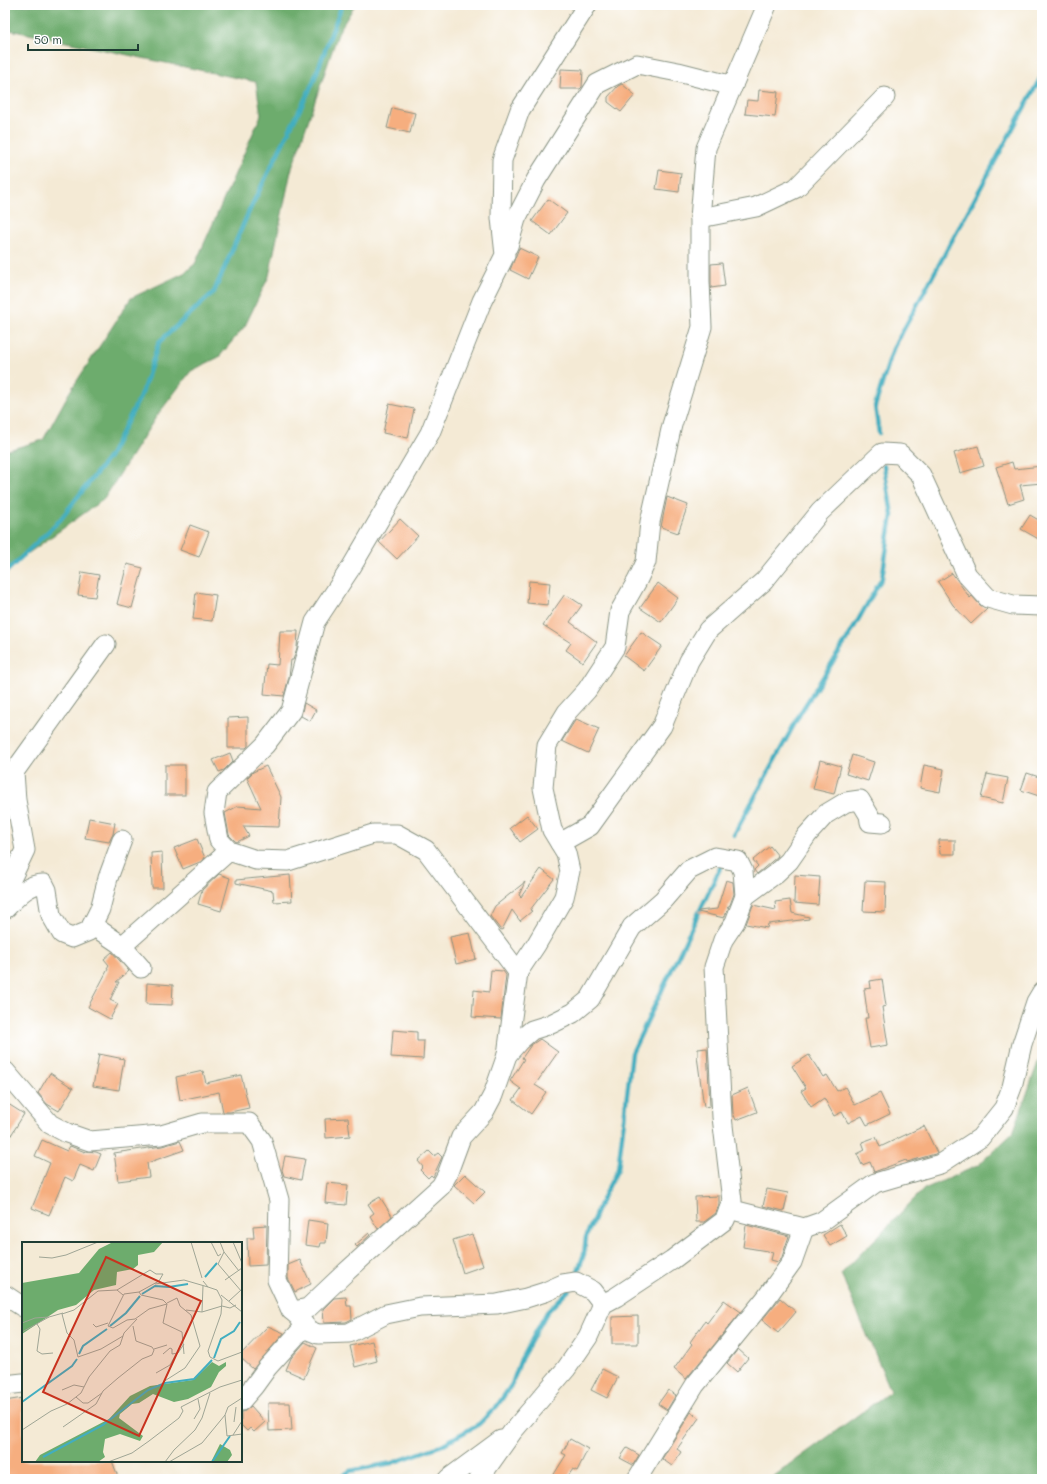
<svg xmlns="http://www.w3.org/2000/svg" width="1047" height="1484" viewBox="0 0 1047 1484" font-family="Mali,sans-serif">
	<rect width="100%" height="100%" fill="#fff"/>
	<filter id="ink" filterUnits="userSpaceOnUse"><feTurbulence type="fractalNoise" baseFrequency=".025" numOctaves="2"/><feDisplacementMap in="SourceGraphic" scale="8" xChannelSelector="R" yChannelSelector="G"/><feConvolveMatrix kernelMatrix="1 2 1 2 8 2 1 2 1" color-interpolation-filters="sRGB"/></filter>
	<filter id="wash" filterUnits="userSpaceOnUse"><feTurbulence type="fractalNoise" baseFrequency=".012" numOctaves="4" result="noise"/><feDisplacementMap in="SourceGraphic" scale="16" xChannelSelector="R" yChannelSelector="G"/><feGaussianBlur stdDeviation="0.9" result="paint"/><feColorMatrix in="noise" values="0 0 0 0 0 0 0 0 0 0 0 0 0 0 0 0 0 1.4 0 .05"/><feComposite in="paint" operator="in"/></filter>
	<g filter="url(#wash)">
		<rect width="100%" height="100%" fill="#f4ead5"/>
		<!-- forest -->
		<g fill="#6dac6d" stroke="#467450">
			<polygon points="5,5 355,5 339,31 291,171 269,276 245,326 219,357 191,371 156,417 104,499 5,570 5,451 43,440 69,393 131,298 184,273 195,264 261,115 256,82 5,29"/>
			<polygon points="1042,1051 1042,1479 770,1479 891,1391 841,1274 924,1189 977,1166 1013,1133"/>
		</g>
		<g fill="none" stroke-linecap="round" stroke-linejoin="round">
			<!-- stream -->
			<g stroke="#42aec0" stroke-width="4.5">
				<polyline points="879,433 875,406 893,349 1042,75"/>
				<polyline points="5,573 60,520 109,457 142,393 159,342 214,292 250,209 312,85 342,5"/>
				<polyline points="734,835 801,712 849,636 882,578 892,515 884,466"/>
				<polyline points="578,1271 584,1254 586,1237 602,1199 618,1169 632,1053 722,864"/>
				<polyline points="338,1479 350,1471 392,1463 440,1446 479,1424 497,1406 512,1384 521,1359 547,1312 569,1290"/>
			</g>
		</g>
		<g id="blocks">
			<!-- building -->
			<g fill="#f6ae7f">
				<polygon points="561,69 583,70 582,87 580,89 560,89"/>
				<polygon points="622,84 635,95 621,112 608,102 608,97 618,86"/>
				<polygon points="759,90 778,92 775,117 745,114 747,100 758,101"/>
				<polygon points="392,108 415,113 410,133 387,128"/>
				<polygon points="659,170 681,173 679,192 656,189"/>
				<polygon points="548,199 567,213 551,235 532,221"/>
				<polygon points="519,248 538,257 528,279 510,270"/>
				<polygon points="722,263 725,286 711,288 711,264"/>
				<polygon points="389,404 414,409 408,438 383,433"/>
				<polygon points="978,446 984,466 960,473 954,453"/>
				<polygon points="1012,462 1014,469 1042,466 1042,483 1020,485 1024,499 1008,504 996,467"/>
				<polygon points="667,497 688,505 678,533 661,527"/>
				<polygon points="1030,515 1042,522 1042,541 1021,529"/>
				<polygon points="400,519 418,536 397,559 379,542"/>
				<polygon points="190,525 209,532 199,557 180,550"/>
				<polygon points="127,564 143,568 132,608 117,604"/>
				<polygon points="82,572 99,575 95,597 78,595"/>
				<polygon points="952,573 970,598 972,596 980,605 987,609 971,624 953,605 938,582"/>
				<polygon points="529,581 550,583 548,605 527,603"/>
				<polygon points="658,583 678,598 661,622 640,608"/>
				<polygon points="196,592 216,595 212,621 193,619"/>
				<polygon points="565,594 582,605 570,622 597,642 583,662 566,650 571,643 543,625"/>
				<polygon points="280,631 298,631 297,648 293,660 291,660 289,677 284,696 264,694 267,664 278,665"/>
				<polygon points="641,632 662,646 644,671 624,656"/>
				<polygon points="304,703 316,710 310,721 301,716"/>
				<polygon points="248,717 248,746 246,748 228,748 228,718"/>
				<polygon points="576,719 599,729 588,753 562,741"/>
				<polygon points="230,753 233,761 224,770 219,772 213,760"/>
				<polygon points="852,755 874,762 868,781 846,774"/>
				<polygon points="820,760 841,766 834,794 813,789"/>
				<rect x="165" y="765" width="20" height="30"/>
				<polygon points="924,765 944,769 940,792 920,788"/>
				<polygon points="266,766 281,797 279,827 243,826 249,836 237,842 235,841 229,835 225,813 238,806 261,808 247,778 253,772"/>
				<polygon points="1027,773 1042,778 1042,797 1021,790"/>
				<polygon points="987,774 1008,778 1003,803 981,798"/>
				<polygon points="527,815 538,829 520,842 510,828"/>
				<polygon points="89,818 115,823 113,834 109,842 85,838"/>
				<polygon points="197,839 205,858 200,862 183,869 174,848"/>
				<polygon points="939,840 955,840 955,854 940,854"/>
				<polygon points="770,846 778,856 757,874 754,870 758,866 753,860"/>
				<polygon points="162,852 163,888 152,888 151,853"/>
				<polygon points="541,869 554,879 530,910 532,911 520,921 512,910 502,930 500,929 490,916 495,906 525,882 519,895 521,897"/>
				<polygon points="219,874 230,878 221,911 198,904 202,890"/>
				<polygon points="290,875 292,901 274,902 273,891 236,883 236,880"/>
				<polygon points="795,875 820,877 818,905 794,903"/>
				<polygon points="726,880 733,882 734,894 730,905 727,907 729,907 724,918 698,912 698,911 717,909"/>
				<polygon points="865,881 886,882 885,912 863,911"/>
				<polygon points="790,900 792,913 809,917 809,919 768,924 767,928 746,924 753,905 776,910 775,902"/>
				<polygon points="470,933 476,959 456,964 450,937"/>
				<polygon points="112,952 129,971 116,982 119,982 110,1000 118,1004 110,1019 88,1007 108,969 107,968 109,965 104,959"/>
				<polygon points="491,970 503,971 506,975 501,1019 472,1017 474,990 489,992"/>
				<polygon points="882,979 886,1006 882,1007 888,1045 870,1048 865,1018 868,1018 864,989 871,988 870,981"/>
				<polygon points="147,983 173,985 172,1005 146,1004"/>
				<polygon points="393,1030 417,1032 417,1041 424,1041 423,1059 391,1057"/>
				<polygon points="540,1039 558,1052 535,1085 546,1092 531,1114 513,1100 521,1089 510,1081 524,1059 522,1058 531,1045"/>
				<polygon points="707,1048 710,1106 704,1107 697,1056 698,1056 698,1049"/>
				<polygon points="99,1054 124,1059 119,1090 93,1086"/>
				<polygon points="809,1055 823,1077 827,1075 837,1091 845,1087 855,1105 880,1093 890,1114 867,1125 862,1116 848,1123 842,1112 834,1116 824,1098 811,1107 801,1091 806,1088 792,1066"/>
				<polygon points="203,1071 206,1083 241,1075 249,1108 230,1112 223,1112 219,1092 180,1100 176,1077"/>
				<polygon points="50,1073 73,1088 59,1111 47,1104 38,1093"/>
				<polygon points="748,1088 757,1112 736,1120 733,1113 732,1095"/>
				<polygon points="5,1102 24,1114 5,1145"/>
				<polygon points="348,1118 350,1136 326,1138 325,1119"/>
				<polygon points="924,1126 937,1153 935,1154 907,1162 906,1160 874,1172 870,1162 862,1165 857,1154 865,1150 862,1142 876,1137 880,1147"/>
				<polygon points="42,1140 67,1151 70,1146 85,1152 86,1151 96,1152 101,1154 94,1171 80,1165 73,1181 65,1177 49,1215 32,1208 50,1163 35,1156"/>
				<polygon points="180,1141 184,1150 147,1163 149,1177 118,1181 114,1153 162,1146"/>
				<polygon points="429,1151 434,1156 438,1153 442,1157 433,1177 431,1175 428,1178 420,1170 423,1167 418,1161"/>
				<polygon points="285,1156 305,1159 301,1180 284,1176 282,1170"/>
				<polygon points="465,1174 485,1192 474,1203 454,1185"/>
				<polygon points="327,1183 348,1185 346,1205 325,1203"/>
				<polygon points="767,1189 788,1193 784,1211 763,1206"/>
				<polygon points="719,1196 719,1204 716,1213 704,1222 696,1222 695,1197"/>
				<polygon points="380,1197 392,1216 378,1229 370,1216 374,1213 368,1204"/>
				<polygon points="308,1220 328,1223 326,1243 321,1243 320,1247 305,1245"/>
				<polygon points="840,1224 847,1236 830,1246 823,1235"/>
				<polygon points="267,1225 266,1265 248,1266 247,1238 254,1238 253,1226"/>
				<polygon points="746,1225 789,1236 782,1257 778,1262 771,1260 773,1252 743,1247"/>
				<polygon points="369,1233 370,1235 357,1247 355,1245"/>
				<polygon points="472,1234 483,1266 463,1273 453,1240"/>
				<polygon points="300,1260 311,1284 295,1292 288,1278 288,1265"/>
				<polygon points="346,1297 347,1306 351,1306 352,1319 346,1322 324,1323 323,1309 334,1298"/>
				<polygon points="780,1298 796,1312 778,1333 762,1320"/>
				<polygon points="724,1300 741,1312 686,1379 674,1369 692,1344 690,1342 705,1321 707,1323"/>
				<polygon points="638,1316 638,1344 612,1344 612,1317"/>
				<polygon points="268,1326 284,1333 253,1369 241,1358 241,1354"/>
				<polygon points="372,1341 377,1361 355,1367 350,1346"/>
				<polygon points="305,1342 317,1348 304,1378 286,1370 291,1358"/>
				<polygon points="738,1349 748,1358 737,1372 727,1363"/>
				<polygon points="602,1369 618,1377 607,1398 591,1390"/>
				<polygon points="668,1390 676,1395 667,1410 658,1404"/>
				<polygon points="23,1398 23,1461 112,1461 119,1479 5,1479 5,1401"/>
				<polygon points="268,1403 290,1403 292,1430 269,1431"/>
				<polygon points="251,1406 265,1422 254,1432 250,1428 247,1431 241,1425 241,1412 245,1411"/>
				<polygon points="691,1412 699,1418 677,1449 681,1452 672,1466 662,1459"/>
				<polygon points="570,1439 588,1449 577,1471 573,1469 566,1479 551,1479 566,1455 562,1453"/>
				<polygon points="627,1448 639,1455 633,1465 620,1458"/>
			</g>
		</g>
	</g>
	<g filter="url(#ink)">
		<use href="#blocks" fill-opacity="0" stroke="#8a9484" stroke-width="1"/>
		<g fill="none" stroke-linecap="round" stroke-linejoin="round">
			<!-- minor casing -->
			<g stroke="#8a9484" stroke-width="21">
				<g id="minor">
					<polyline points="700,218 756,207 796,188 885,97"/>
					<polyline points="508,246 516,219 536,180 597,84 637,64 678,72 733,86"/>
					<polyline points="560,843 590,826 662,726 689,661 708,630 764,581 820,512 882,453 900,454 921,475 967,575 988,598 1013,605 1042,606"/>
					<polyline points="5,892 25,850 16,800 14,772 106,644"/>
					<polyline points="745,896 775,874 789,861 807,835 826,814 846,802 860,800 869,815 870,822 882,823"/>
					<path d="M 5,909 C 16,898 28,883 44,884 L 47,890 L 51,915 L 62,934 L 72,938 L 89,931 L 100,909 L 108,878 L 122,840"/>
					<polyline points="92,925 120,944 141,968"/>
					<polyline points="122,946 229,851"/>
					<polyline points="518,972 426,850 397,834 373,834 288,861 256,860 229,851 219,840 214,813 217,792 265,745 291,711 315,622 352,566 430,433 482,301 505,255 501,218 502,160 520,110 587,5"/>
					<polyline points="507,1055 518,972 536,945 564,897 570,871 566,853 552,830 543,788 547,745 567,712 587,690 615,647 620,611 637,581 646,562 650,522 672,425 702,327 700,281 700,218 706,148 767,5"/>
					<polyline points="5,1071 50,1124 67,1133 90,1141 161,1135 202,1123 249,1123 262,1141 279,1200 277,1280 291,1310 299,1310 308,1308 346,1272 441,1186 447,1175 461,1137 484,1112 493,1095 507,1055 519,1041 532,1030 551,1024 573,1013 590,999 632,927 663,900 689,870 715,857 738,861 743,871 745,896 735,922 723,940 714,967 722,1117 732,1201 725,1220 672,1260 616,1297 603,1304 588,1337 566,1369 513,1431 479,1479"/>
					<polyline points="729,1209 804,1228 821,1222 875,1183 940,1164 980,1138 1004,1108 1012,1087 1022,1044 1036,1002 1042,992"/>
					<polyline points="5,1295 23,1307"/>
					<polyline points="291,1310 298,1316 308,1330 318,1334 349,1333 386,1314 420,1307 497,1304 526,1298 545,1292 563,1284 576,1282 593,1291 603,1304"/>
					<polyline points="5,1385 23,1383"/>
					<polyline points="241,1401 254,1386 267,1368 305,1326"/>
					<polyline points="448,1479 501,1440"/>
					<polyline points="637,1479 695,1385 766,1298 792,1262 804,1228"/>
				</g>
			</g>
			<!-- minor -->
			<use href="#minor" stroke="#fff" stroke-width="19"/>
		</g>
	</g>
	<!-- overview -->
	<g transform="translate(22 1242)">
		<rect width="220" height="220" fill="#f4ead5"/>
		<path d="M 91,0 L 141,0 L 132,10 L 116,13 L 116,23 L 111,27 L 95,30 L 94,43 L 72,48 L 54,63 L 36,68 L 0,92 L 0,41 L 57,31 L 77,7 ZM 190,120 L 197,124 L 204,120 L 204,124 L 197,130 L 189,145 L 166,157 L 152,160 L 131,152 L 117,161 L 110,162 L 98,172 L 97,176 L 121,194 L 118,199 L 98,192 L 83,197 L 81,210 L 83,215 L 76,220 L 13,220 L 18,213 L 87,177 L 108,154 L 128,144 L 171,138 ZM 198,202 L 208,208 L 210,213 L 205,220 L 189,220 Z" fill="#6dac6d"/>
		<path fill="none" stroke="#42aec0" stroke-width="2" d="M 183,35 L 195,21M 120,52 L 133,44 L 147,45 L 166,42M 88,84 L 104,71 L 118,54M 57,112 L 61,104 L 85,87M 192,116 L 199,97 L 212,89 L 218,80M 0,160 L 50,124 L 55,117M 21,215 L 81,183 L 126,148 L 143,141 L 172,137 L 190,118M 190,220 L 208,194"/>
		<path fill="none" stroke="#9fa595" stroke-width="1" d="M 169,0 L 180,36M 189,0 L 196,14 L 199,12M 198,0 L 202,10 L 217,29M 211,0 L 220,21M 202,10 L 196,22 L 220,50M 17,15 L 30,16 L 44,13 L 76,0M 203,38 L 220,26M 181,39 L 186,45 L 195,48 L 200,58 L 199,72 L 186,109 L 188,115 L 196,119 L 220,110M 133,42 L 162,38 L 186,45M 95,48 L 128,28 L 134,32 L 141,32 L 137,39 L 117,50 L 102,52 L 86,84 L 91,86 L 105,78 L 113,77 L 127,67 L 145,62 L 141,81 L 160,90 L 162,112M 117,50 L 119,53 L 141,58 L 145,62M 199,53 L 220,70M 207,59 L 219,48M 164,68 L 180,70 L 200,64 L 208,66 L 214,63M 180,70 L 181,44M 0,81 L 13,76 L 27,75M 15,82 L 18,87 L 15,109 L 20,112 L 31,111M 71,82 L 74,85 L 86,81M 0,90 L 27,75 L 41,71M 101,94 L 79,107 L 56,115 L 52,98 L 45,91 L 40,72 L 52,68 L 76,49 L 95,48 L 101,53M 132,107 L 145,103M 141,112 L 148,106 L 150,107 L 150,112 L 156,111 L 162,102M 134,131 L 148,123 L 154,112M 141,140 L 163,126 L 178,104 L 169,73 L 158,64 L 155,56 L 145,61M 40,148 L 52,143 L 62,145M 54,155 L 61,161 L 66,161 L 80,151M 203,173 L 205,194 L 220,192M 203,173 L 206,165 L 220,156M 172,177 L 178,167 L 176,157M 212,180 L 214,165M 41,185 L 74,162 L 81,149 L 96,136 L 120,117 L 130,113 L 132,108 L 130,105 L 114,99 L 111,84M 0,188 L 29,169 L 45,162 L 59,151 L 67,135 L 88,109 L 98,103 L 102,91 L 115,77M 211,193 L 220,179M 86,220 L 110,211 L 127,199 L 157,176 L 161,169 L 159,165 L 198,145 L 220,138M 143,220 L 152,208 L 173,188 L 180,176 L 188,151M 147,220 L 180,201 L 203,173"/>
		<path fill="#c8321e" fill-opacity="0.15" stroke="#c8321e" stroke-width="2" d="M 84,15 L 179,59 L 117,194 L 21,150 Z"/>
		<rect width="220" height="220" fill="none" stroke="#1f3d34" stroke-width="2"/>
	</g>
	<!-- margin -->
	<rect width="1047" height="1484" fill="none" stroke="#fff" stroke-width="20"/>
	<!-- scale -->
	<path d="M28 44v6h110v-6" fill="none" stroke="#1f3d34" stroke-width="2"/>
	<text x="34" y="44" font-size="12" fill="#1f3d34" stroke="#ffffff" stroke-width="3" paint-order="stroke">50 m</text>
</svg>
